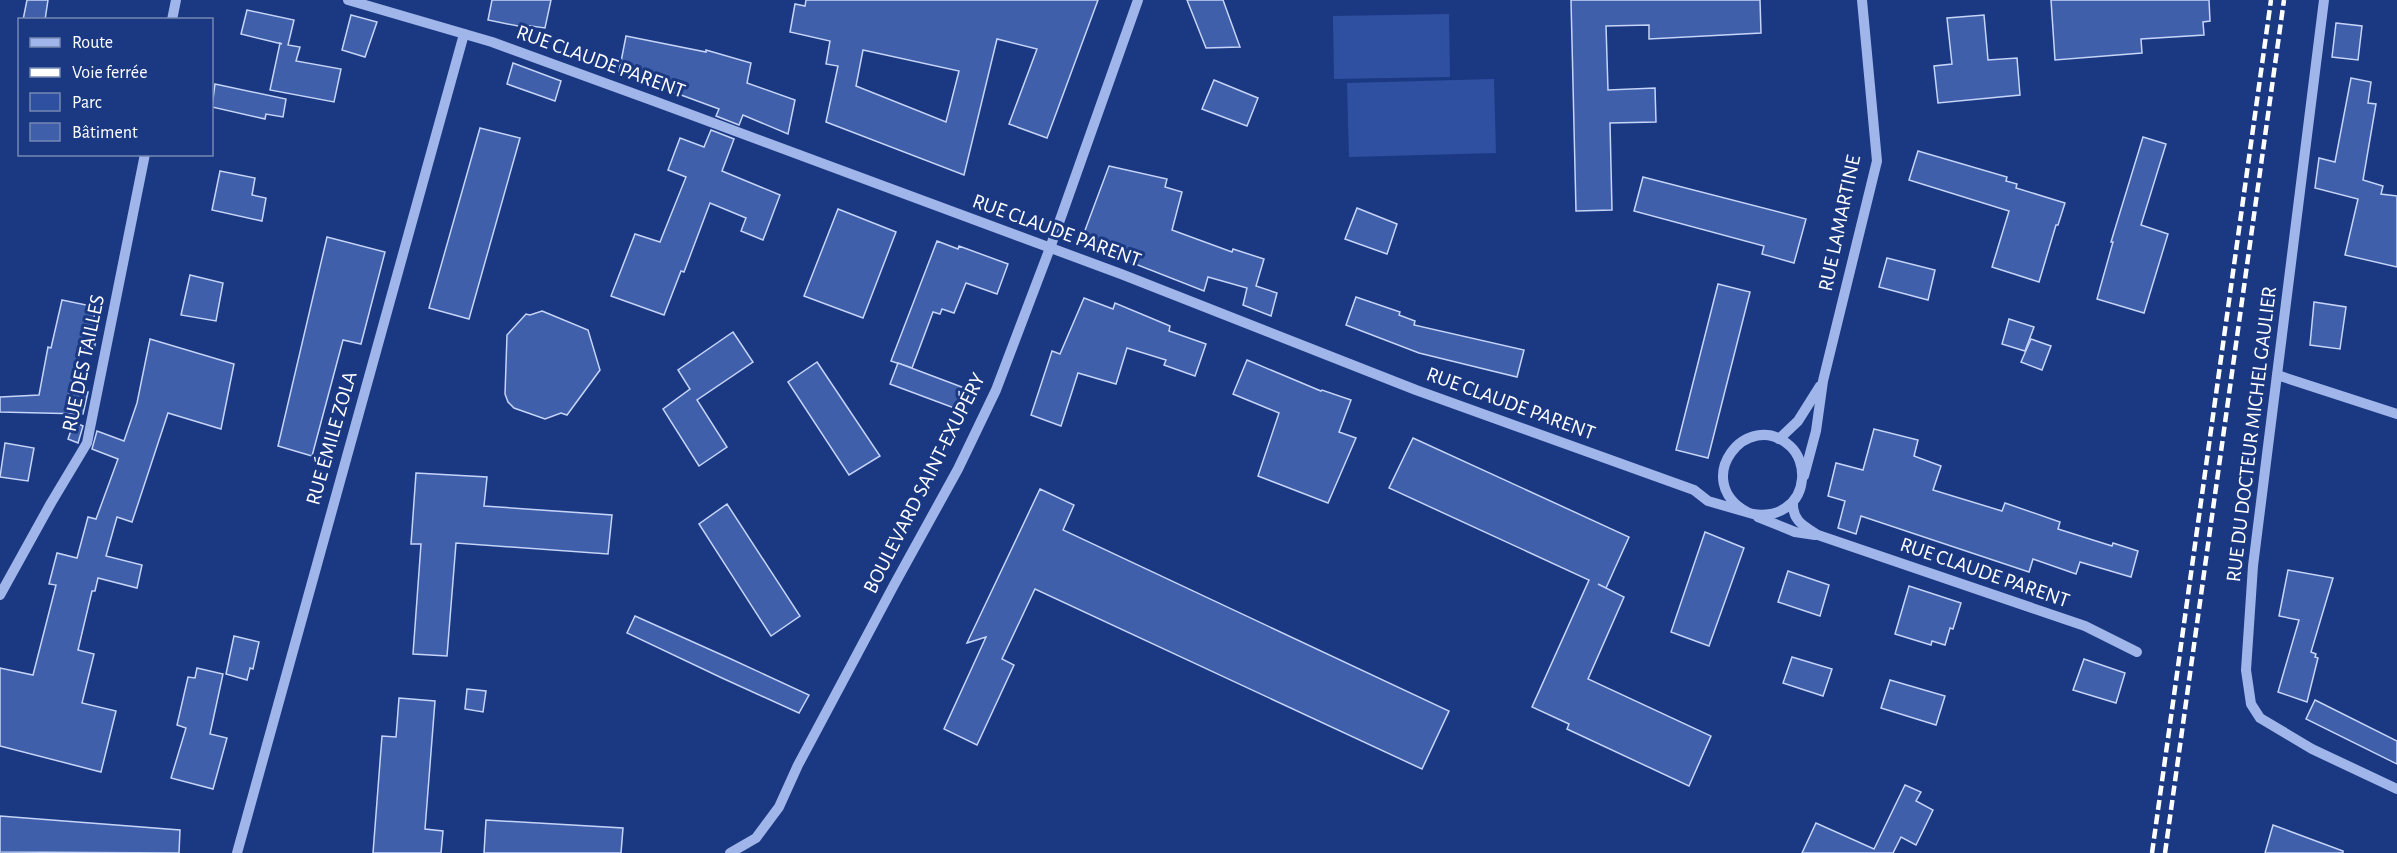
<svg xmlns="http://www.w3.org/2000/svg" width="2397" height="853" viewBox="0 0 2397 853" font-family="'Alegreya Sans',sans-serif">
	<rect width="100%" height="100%" fill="#1b3882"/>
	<!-- green -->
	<g fill="#2f50a1">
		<polygon points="1449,14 1450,77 1334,79 1333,16"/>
		<polygon points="1494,79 1496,153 1349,157 1347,83"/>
	</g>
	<!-- building -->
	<g fill="#3f5faa" stroke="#c5d4f8" stroke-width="1.5" fill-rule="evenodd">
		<polygon points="27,0 48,0 45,20 23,20"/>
		<polygon points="492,0 551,0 545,28 524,25 523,27 488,20"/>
		<path d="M 806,0 L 1098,0 L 1047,138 L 1009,124 L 1037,49 L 997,39 L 964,175 L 826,122 L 838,66 L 826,64 L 830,41 L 790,32 L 795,4 L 805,6 ZM 863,50 L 959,71 L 946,122 L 856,86 Z"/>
		<polygon points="1187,0 1223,0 1240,47 1206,48"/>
		<polygon points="1571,0 1760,0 1761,33 1649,39 1649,25 1606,26 1608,90 1655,88 1656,122 1610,123 1612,210 1576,211"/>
		<polygon points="2051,0 2209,0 2210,21 2203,22 2204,35 2141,39 2142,53 2055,60"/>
		<polygon points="247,10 294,20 288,45 300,47 296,61 341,69 334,102 270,90 280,43 282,44 241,34"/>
		<polygon points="351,15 377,22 365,57 342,50"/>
		<polygon points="1984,15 1988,60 2017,58 2020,95 1938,103 1934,66 1952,64 1947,18"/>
		<polygon points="2336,23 2362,26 2358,60 2332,57"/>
		<polygon points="626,36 706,52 706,50 751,63 747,83 795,100 788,134 743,115 739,125 716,116 719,109 662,88 663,79 619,72"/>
		<polygon points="513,63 561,81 555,101 507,84"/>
		<polygon points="2351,78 2371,82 2368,103 2376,104 2363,180 2383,186 2381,194 2397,196 2397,267 2345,255 2358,199 2315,188 2319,158 2335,162"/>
		<polygon points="1214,80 1258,98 1247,126 1202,109"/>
		<polygon points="215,84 286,99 283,117 266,114 265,119 212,107"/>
		<polygon points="480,128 520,138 469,319 429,308"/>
		<polygon points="711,130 734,139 722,171 780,195 763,240 741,231 746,218 710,203 684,272 681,271 664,315 611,296 635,234 660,242 686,177 668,170 680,138 704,147"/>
		<polygon points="2143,137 2166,144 2141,225 2168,234 2144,313 2097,299 2113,242 2111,242"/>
		<polygon points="1918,151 2007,177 2006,181 2017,184 2016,188 2065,203 2058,225 2056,225 2039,282 1992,267 2009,211 1909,180"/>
		<polygon points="1109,166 1167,179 1165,187 1182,192 1172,230 1232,252 1233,249 1264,259 1256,286 1277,293 1271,316 1243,305 1247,288 1208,277 1204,291 1092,247 1084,233"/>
		<polygon points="220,171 255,178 252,195 266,198 262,221 212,210"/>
		<polygon points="1643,177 1806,219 1794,263 1762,254 1764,246 1634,211"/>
		<polygon points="1357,208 1397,224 1387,254 1345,239"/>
		<polygon points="838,209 896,232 863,318 804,296"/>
		<polygon points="327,237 385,252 361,344 343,340 312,456 278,446"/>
		<polygon points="937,241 958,249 959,246 1008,264 997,294 966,283 954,313 942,309 940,314 933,312 912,368 891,361"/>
		<polygon points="1887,258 1935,270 1928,300 1879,287"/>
		<polygon points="190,275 223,283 216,321 181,315"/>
		<polygon points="1718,284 1750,292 1708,458 1676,450"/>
		<polygon points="1356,297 1400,312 1399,315 1415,321 1414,325 1524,350 1517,377 1419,353 1346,325"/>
		<polygon points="1084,298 1113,309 1115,303 1170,326 1169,331 1206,344 1195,376 1164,365 1166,360 1127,348 1116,384 1078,373 1061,426 1031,415 1052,351 1060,354"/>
		<polygon points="62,300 96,307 93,322 99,324 94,350 79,347 69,393 88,392 83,414 0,412 0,397 39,395 48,347 51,348"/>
		<polygon points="2314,302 2346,307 2340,349 2310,345"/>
		<polygon points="542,311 588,330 600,370 567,415 561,413 545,419 514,408 508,402 505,394 507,335 526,314 530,315"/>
		<polygon points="2009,319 2034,327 2025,351 2002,344"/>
		<polygon points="733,332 753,362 697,400 727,447 699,466 663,409 690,389 678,370"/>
		<polygon points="150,339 234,364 221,429 168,413 132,522 117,517 106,556 142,565 137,588 98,578 95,591 92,591 78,650 94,654 82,703 116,711 101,772 0,746 0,668 33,675 56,585 49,584 57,553 77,558 88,517 96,519 118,459 92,449 97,431 124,441 137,403"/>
		<polygon points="2031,339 2051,346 2042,370 2021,362"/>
		<polygon points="1247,360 1321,391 1322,390 1351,400 1339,432 1356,438 1328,503 1258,476 1279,413 1233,394"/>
		<polygon points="817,362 880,456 849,475 788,382"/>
		<polygon points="898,363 967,389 957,409 890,384"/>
		<polygon points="74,422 83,426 78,443 68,439"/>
		<polygon points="1874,429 1918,440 1914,456 1941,466 1933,490 2002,511 2005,503 2060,522 2058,529 2112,546 2113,543 2138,551 2131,577 2080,562 2076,574 2033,559 2029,572 1861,516 1856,534 1838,528 1845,501 1828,496 1836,463 1863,470"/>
		<polygon points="1413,438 1629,537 1606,588 1598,584 1624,597 1588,679 1711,736 1689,786 1567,729 1569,724 1532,707 1589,580 1389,488"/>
		<polygon points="5,443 34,448 28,481 0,477"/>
		<polygon points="416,473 487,477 484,506 612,515 608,554 456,543 447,656 413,654 421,544 411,544"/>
		<polygon points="1040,489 1074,505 1063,530 1449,711 1422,769 1035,589 1002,659 1014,665 977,745 944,729 986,637 967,643"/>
		<polygon points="727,504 800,616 771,636 699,524"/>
		<polygon points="1705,532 1744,548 1709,646 1671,632"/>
		<polygon points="2288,570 2333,578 2311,652 2316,654 2315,657 2318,658 2307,702 2278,692 2299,620 2279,616"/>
		<polygon points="1788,571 1829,585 1820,616 1778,602"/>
		<polygon points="1909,586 1961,603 1953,629 1950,628 1945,645 1932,641 1931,645 1895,634"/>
		<polygon points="635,616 731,659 809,695 799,713 722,678 627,633"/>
		<polygon points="234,636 259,642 253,669 250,668 247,680 226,674"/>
		<polygon points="1792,657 1832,669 1823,696 1783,683"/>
		<polygon points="2084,659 2125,673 2116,703 2073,690"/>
		<polygon points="197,668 223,674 210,734 227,738 213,789 171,778 186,728 177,725 188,677 195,678"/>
		<polygon points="1890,680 1945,696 1936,725 1881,708"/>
		<polygon points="467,689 486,691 483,712 465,709"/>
		<polygon points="399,698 435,701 425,829 443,831 441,853 373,853 382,736 396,737"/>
		<polygon points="2315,700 2397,741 2397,764 2306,719"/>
		<polygon points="1905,785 1921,792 1916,801 1933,810 1916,845 1901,837 1893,853 1802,853 1816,823 1874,849"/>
		<polygon points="0,816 180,830 179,853 0,852"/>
		<polygon points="486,820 623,828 621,853 484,853"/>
		<polygon points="2273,825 2343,851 2343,853 2265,853"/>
	</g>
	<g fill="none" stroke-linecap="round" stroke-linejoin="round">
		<!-- minor -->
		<g stroke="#a0b6ea" stroke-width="10">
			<path d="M 348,0 L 492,42 L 654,101 L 1121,274 L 1416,390 L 1694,490 L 1708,501 L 1753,514 C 1777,518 1800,505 1802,479 C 1803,467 1799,454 1790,446 C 1747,407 1690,481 1747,512"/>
			<polyline points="2324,0 2253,566 2246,670 2251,704 2260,718 2312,749 2397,789"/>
			<polyline points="172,20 176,0"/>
			<polyline points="2277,375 2397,414"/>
			<polyline points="1779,439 1798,421 1820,386"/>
			<polyline points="1804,476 1816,431 1823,381 1877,161 1862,0"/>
			<path d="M 1793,502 C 1792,521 1804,526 1818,535 L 2085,626 L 2137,652"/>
			<polyline points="1758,517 1795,532 1815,535"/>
			<polyline points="0,595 51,503 87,443 145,154"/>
			<polyline points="237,853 464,34"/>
			<polyline points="730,853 756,838 779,807 798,765 894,585 958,469 996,390 1050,248 1138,0"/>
		</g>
		<!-- rail -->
		<g stroke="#fff" stroke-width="4.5" stroke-dasharray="10 4.5" stroke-linecap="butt">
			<polyline points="2152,853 2271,0"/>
			<polyline points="2165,853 2284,0"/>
		</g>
	</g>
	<g text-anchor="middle" stroke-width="6" stroke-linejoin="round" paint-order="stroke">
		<!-- street labels -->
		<g font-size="21" fill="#fff" stroke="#1b3882">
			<text transform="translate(601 61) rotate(20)" y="7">RUE CLAUDE PARENT</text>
			<text transform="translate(1839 223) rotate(-78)" y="7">RUE LAMARTINE</text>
			<text transform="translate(1057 230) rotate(20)" y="7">RUE CLAUDE PARENT</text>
			<text transform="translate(83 363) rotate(-78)" y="7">RUE DES TAILLES</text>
			<text transform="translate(1511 403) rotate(20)" y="7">RUE CLAUDE PARENT</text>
			<text transform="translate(2251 434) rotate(-83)" y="7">RUE DU DOCTEUR MICHEL GAULIER</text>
			<text transform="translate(331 438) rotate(-74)" y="7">RUE ÉMILE ZOLA</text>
			<text transform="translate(924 483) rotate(-63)" y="7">BOULEVARD SAINT-EXUPÉRY</text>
			<text transform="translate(1985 572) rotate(19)" y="7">RUE CLAUDE PARENT</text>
		</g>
	</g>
	<!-- legend -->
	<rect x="18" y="18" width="195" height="138" fill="#1b3882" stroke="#7688b4" stroke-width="1.5"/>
	<rect x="30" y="38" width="30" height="9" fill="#a0b6ea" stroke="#7688b4" stroke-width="1.5"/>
	<text x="72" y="48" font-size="18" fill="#ffffff">Route</text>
	<rect x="30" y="68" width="30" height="9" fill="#ffffff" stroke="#7688b4" stroke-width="1.5"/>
	<text x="72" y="78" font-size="18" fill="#ffffff">Voie ferrée</text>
	<rect x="30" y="93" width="30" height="18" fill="#2f50a1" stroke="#7688b4" stroke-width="1.5"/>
	<text x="72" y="108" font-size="18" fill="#ffffff">Parc</text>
	<rect x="30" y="123" width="30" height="18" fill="#3f5faa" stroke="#7688b4" stroke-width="1.5"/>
	<text x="72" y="138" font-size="18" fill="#ffffff">Bâtiment</text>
</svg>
